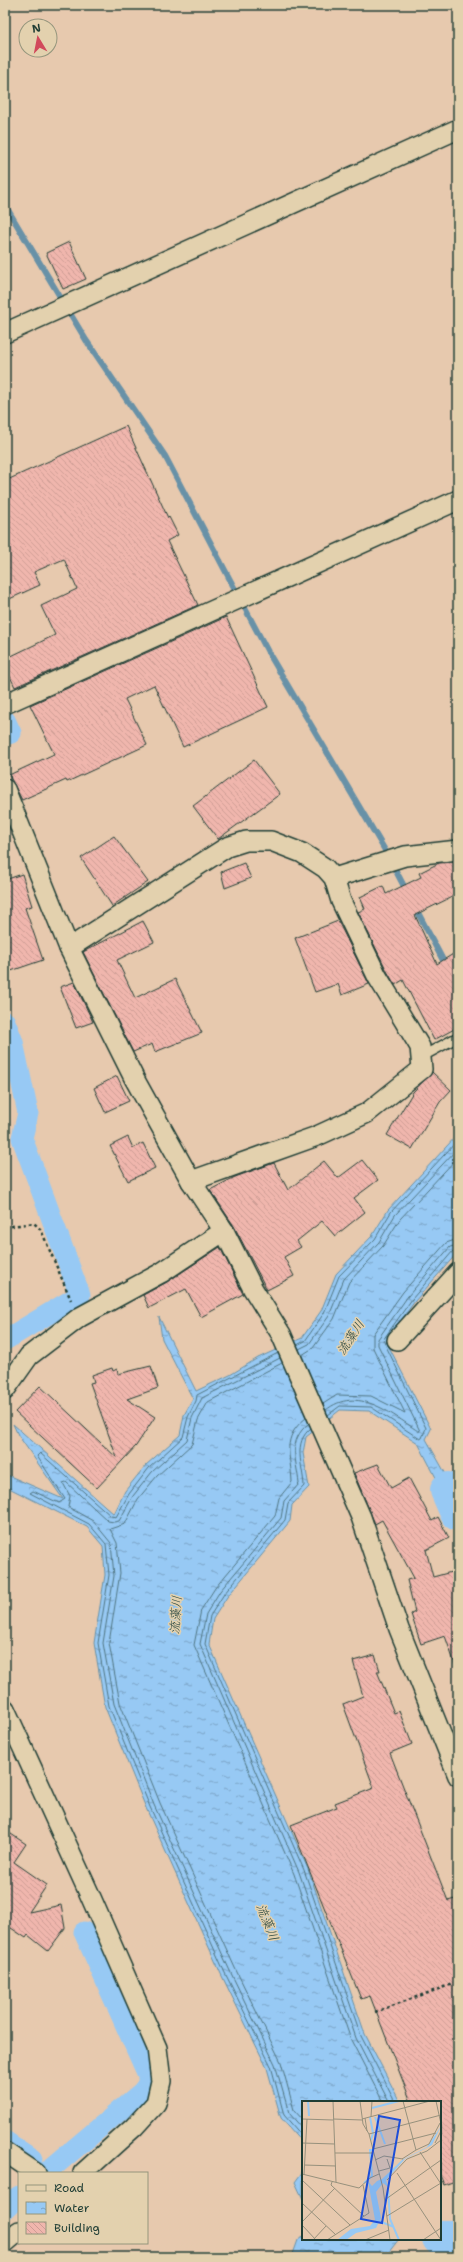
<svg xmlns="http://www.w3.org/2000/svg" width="463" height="2262" viewBox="0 0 463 2262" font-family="'Shantell Sans','Klee One',sans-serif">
	<defs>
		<pattern id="water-ripples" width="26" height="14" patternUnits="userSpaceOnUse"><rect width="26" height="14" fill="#97c9f4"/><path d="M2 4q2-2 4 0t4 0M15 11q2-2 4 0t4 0" fill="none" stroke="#7ba4c6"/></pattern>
		<pattern id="building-back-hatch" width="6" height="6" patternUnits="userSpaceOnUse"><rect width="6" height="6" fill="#f0b6ad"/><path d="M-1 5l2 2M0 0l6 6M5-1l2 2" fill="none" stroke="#cd9d95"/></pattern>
	</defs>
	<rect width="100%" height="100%" fill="#e7c9ae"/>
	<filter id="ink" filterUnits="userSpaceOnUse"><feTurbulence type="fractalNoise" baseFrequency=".025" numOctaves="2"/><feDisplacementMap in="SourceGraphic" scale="8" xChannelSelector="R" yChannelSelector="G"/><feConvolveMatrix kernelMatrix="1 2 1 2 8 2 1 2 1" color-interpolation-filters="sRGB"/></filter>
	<g filter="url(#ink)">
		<!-- water -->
		<g fill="url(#water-ripples)" stroke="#6791a7">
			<polygon points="458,1134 458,1252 415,1301 386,1341 431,1429 426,1439 452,1485 444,1493 418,1443 369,1411 340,1410 306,1437 303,1453 309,1487 292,1505 290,1521 227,1597 213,1619 209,1644 308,1869 365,2034 400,2102 303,2102 303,2143 281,2118 267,2068 221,1974 146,1808 105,1707 94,1643 105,1575 103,1546 87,1527 5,1486 5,1474 63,1499 18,1435 13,1424 114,1514 125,1491 146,1465 180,1435 184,1415 193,1399 162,1339 159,1317 196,1391 230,1375 258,1358 302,1338 321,1311 336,1274 372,1236 388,1210"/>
			<polygon points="303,2171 303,2199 295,2182"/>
			<polygon points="303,2236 303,2239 399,2239 385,2257 292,2257 298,2240"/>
		</g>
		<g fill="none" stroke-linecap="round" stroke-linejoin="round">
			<!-- shore -->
			<g stroke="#4f7581" stroke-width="1">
				<polyline points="297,1345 305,1341 324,1313 339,1276 375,1239 391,1212 458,1140"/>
				<polyline points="299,1349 309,1344 329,1316 344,1279 379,1242 395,1215 458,1148"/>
				<polyline points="278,1353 197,1395 196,1401 188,1417 183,1437 149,1468 129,1494 116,1517 111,1516 40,1453 37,1456 65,1499 59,1503 33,1491 30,1493 89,1524 106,1544 109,1575 98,1643 109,1706 150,1807 225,1973 271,2066 284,2115 303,2137"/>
				<polyline points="302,1355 313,1348 334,1319 349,1282 383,1246 400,1219 458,1157"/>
				<polyline points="280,1358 202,1398 192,1418 187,1440 152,1472 133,1496 119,1521 114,1522 108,1521 66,1482 63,1483 70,1496 68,1507 93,1521 111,1543 114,1576 103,1643 114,1704 154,1805 230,1971 275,2064 289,2113 303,2129"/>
				<polyline points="282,1363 208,1402 198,1420 192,1444 157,1476 138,1499 125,1524 110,1529 117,1543 120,1573 109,1643 120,1703 160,1803 235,1968 281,2062 294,2110 303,2120"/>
				<polyline points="323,1404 337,1395 371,1396 405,1413 373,1348 373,1334 403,1292 446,1243 458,1239"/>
				<path d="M 326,1410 C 357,1385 390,1413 418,1431 L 420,1431 L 378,1345 L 378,1339 L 408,1296 L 450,1247 L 458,1245"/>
				<polyline points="328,1415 340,1406 371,1407 420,1439 422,1438 426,1428 383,1340 412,1299 453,1251 458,1250"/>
				<path d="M 306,1418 C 280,1438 291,1455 292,1482 L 279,1498 L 275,1516 L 215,1588 L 201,1610 L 194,1645 L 294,1874 L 351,2040 L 383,2102"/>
				<path d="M 309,1423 C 286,1442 297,1460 299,1484 L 284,1501 L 281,1518 L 220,1591 L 206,1614 L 200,1644 L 299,1872 L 356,2038 L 389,2102"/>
				<path d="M 311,1428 C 292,1443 303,1465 304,1486 L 288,1503 L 285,1520 L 224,1594 L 210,1616 L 205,1644 L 304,1870 L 361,2036 L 395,2102"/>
			</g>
			<!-- stream -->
			<g stroke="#6791a7" stroke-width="6">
				<polyline points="5,205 86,340 165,456 268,652 386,852 407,892"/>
				<polyline points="415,907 446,966"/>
			</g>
			<!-- canal -->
			<g stroke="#97c9f4" stroke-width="21">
				<polyline points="5,720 11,733 5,735"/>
				<polyline points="5,1022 13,1042 28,1113 22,1138 80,1295 5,1340"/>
				<polyline points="5,2141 32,2159"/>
				<polyline points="47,2172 142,2092 148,2084 148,2075 84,1932"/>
				<polyline points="5,2209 19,2196"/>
			</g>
			<!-- river -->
			<g stroke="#97c9f4" stroke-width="36">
				<polyline points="448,1490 458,1513"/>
				<polyline points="440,2238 458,2238"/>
			</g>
		</g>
		<!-- building -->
		<g fill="url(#building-back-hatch)" stroke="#1f3d34">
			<polygon points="69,242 86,279 63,289 46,253"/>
			<polygon points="126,426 168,518 169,517 178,535 167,541 198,605 15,687 5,666 5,659 55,635 41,606 77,589 64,559 34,572 40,585 5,601 5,481"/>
			<polygon points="226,617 268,707 183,747 154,685 125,699 147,745 67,782 66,780 22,800 9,775 54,754 30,705"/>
			<polygon points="254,760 280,794 218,839 193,806"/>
			<polygon points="114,836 148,882 112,906 81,858"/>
			<polygon points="454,862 458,870 458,894 415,915 437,964 458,951 458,1027 434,1040 403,980 395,985 387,971 358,912 365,909 360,897 383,886 386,894 421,877 419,873 439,863"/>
			<polygon points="244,863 251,878 225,888 221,872"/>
			<polygon points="22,874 32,906 25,908 43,960 5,973 5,880"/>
			<polygon points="143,921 154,942 117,960 135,998 175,979 202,1033 155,1052 152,1044 133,1052 83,952"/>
			<polygon points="338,921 369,984 342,995 338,984 315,992 295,938"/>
			<polygon points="74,982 93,1022 76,1028 60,987"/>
			<polygon points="432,1072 451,1090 440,1102 412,1149 387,1135 413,1092"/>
			<polygon points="117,1076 129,1101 105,1112 94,1088"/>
			<polygon points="128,1137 133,1148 143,1143 155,1168 128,1181 110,1146"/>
			<polygon points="362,1160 378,1180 354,1198 365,1212 335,1236 322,1221 297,1241 301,1247 284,1257 294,1276 267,1290 234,1226 210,1190 235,1177 274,1163 288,1190 324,1161 338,1178"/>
			<polygon points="220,1247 243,1294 201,1317 186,1289 149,1308 143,1295 167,1282"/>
			<polygon points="151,1366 158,1388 127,1399 155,1417 136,1446 97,1488 15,1412 40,1386 117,1458 90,1383 94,1382 92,1375 112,1368 113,1371 117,1369 118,1374"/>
			<polygon points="378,1464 391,1488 409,1478 432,1521 438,1517 449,1538 426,1550 433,1577 455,1571 458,1584 458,1666 456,1667 445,1636 421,1644 411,1614 415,1612 407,1580 414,1578 382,1520 375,1524 354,1473"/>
			<polygon points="375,1655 380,1671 377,1671 394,1713 399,1711 412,1744 390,1753 448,1901 458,1898 458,2180 444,2185 440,2175 440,2102 411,2102 370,1996 361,1999 291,1825 337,1807 335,1803 374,1788 343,1704 363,1696 353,1661"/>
			<polygon points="5,1830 26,1844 14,1862 47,1885 29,1912 61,1905 65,1928 48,1951 28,1935 26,1938 5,1924"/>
		</g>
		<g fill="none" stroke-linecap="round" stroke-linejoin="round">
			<!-- lane casing -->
			<g stroke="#1f3d34" stroke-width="12">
				<polyline id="lane" points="421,1057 458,1037"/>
			</g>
			<!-- street casing -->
			<g stroke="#1f3d34" stroke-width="22">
				<g id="street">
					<polyline points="5,333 458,129"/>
					<polyline points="5,704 458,500"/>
					<polyline points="5,789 69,948 135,1080 191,1181 224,1231 253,1289 281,1334 361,1517 399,1629 458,1776"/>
					<polyline points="334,878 405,856 458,850"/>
					<polyline points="69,948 227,847 246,841 271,841 302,853 325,868 334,878 341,901 377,976 420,1047 422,1069 367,1113 317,1136 191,1181"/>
					<polyline points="397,1340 458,1273"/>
					<polyline points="5,1390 29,1356 80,1317 161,1273 224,1231"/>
					<polyline points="5,1709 89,1893 157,2048 161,2081 156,2103 134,2127 83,2173"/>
					<polyline points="5,2152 36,2173"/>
					<polyline points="5,2243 19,2231"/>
				</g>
			</g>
			<!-- path -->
			<g stroke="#1f3d34" stroke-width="2.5" stroke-dasharray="3 3" stroke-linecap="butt">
				<polyline points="5,1227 34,1223 41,1230 71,1300"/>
				<polyline points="375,2012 458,1982"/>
				<polyline points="457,2192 458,2192"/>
			</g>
			<!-- lane -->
			<use href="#lane" stroke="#e3d1ae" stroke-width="9"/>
			<!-- street -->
			<use href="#street" stroke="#e3d1ae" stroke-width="19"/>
		</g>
	</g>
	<g text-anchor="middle" stroke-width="3" stroke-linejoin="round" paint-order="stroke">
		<!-- water labels -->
		<g font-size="13" font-style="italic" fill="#25443e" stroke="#e3d1ae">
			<text transform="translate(350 1337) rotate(-57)" y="5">流藻川</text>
			<text transform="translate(175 1615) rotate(-86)" y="5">流藻川</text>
			<text transform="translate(268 1922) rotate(68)" y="5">流藻川</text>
		</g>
	</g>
	<!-- overview -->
	<g transform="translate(302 2101)">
		<rect width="139" height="139" fill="#e7c9ae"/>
		<path d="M 139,25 L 130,44 L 103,58 L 84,79 L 86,86 L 81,82 L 74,91 L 79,117 L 74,127 L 54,132 L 44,139 L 35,139 L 49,128 L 68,125 L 73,119 L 66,80 L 70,85 L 75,80 L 74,76 L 75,80 L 80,78 L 100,59 L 125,46 Z" fill="#97c9f4"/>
		<path fill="none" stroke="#97c9f4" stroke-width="2" d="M 6,0 L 7,15M 70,7 L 97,0M 68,16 L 71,32 L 69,39M 73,16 L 83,43M 62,82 L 70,75 L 68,49 L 72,49M 86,87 L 88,118 L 97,139M 77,120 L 92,126"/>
		<path fill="none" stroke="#97917d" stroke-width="1" d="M 31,0 L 34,81M 58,0 L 61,23 L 67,33 L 81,87 L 88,139M 134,0 L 139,23M 69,16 L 70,0M 63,17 L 65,30M 0,18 L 31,19M 31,18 L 60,19M 60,18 L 128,0M 67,33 L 139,14M 0,42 L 33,43M 133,42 L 139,30M 71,48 L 134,32M 114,49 L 127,43 L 138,22M 118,51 L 139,83M 33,52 L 71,52M 100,58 L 114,49 L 101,0M 73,59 L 82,55 L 101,58M 2,64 L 34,65M 77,70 L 88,67 L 85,58M 95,72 L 139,139M 0,73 L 57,87 L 68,77 L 77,73M 2,74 L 5,18M 0,79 L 48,124M 85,79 L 105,58 L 125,50 L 139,39M 30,81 L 29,84 L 62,115M 84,98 L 139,59M 0,102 L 34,134M 85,115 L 139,82M 0,121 L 33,87M 0,124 L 14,139M 11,139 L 24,125M 25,139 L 67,112 L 61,84M 63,139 L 87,129M 121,139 L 139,127"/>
		<path fill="#1d4ed8" fill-opacity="0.15" stroke="#1d4ed8" stroke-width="2" d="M 77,15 L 98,19 L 80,122 L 59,118 Z"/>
		<rect width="139" height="139" fill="none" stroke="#1f3d34" stroke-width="2"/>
	</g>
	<!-- margin -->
	<rect width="463" height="2262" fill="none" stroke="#e3d1ae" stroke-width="20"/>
	<rect x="10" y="10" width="443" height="2242" fill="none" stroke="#1f3d34" stroke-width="1.5" filter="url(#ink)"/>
	<!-- legend -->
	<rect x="18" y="2172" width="130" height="72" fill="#e3d1ae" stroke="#95967d"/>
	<rect x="26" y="2185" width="20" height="6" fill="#e3d1ae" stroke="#95967d"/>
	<text x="54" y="2192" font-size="12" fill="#1f3d34">Road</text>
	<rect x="26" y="2202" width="20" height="12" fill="url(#water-ripples)" stroke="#95967d"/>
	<text x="54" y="2212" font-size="12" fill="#1f3d34">Water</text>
	<rect x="26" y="2222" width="20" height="12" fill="url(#building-back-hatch)" stroke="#95967d"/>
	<text x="54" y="2232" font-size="12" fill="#1f3d34">Building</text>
	<!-- north arrow -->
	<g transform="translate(38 38) rotate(350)"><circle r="19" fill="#e3d1ae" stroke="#95967d"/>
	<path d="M0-3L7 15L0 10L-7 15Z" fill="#d1495b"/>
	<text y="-6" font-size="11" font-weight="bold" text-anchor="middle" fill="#1f3d34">N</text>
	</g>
</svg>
